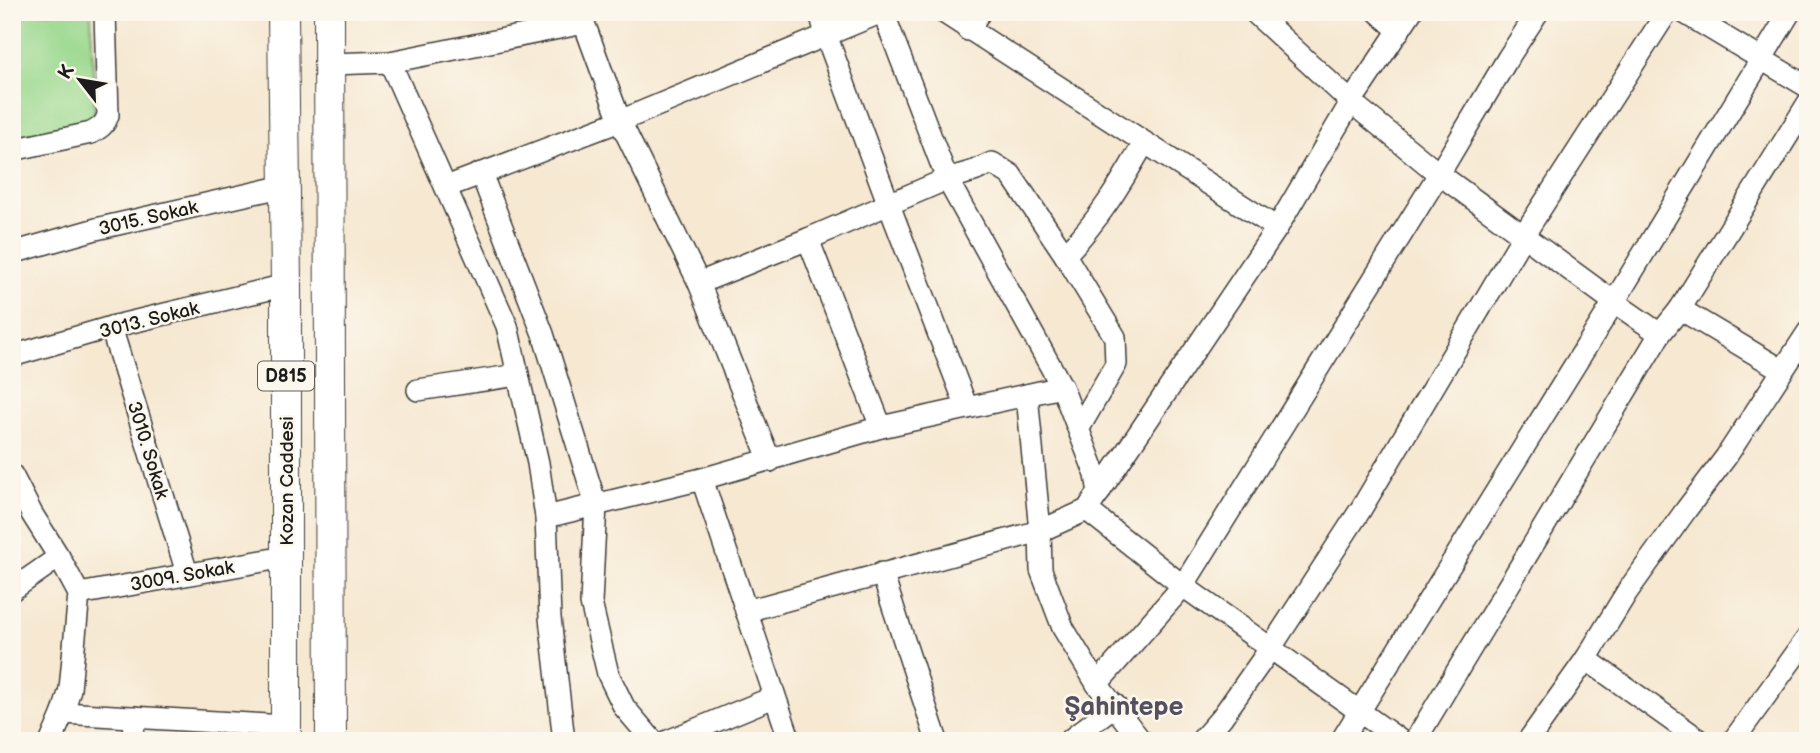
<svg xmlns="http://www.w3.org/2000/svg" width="1820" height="753" viewBox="0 0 1820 753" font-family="'Balsamiq Sans',sans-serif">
	<rect width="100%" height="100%" fill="#fbf7ec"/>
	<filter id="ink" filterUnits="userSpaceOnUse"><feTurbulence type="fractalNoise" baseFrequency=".0143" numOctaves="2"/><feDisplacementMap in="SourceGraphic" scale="14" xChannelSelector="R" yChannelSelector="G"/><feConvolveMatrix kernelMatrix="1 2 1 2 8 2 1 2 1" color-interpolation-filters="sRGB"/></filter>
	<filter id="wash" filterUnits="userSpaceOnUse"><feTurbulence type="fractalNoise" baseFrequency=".00686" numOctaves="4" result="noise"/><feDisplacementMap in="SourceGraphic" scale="28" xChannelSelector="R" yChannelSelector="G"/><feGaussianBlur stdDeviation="1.57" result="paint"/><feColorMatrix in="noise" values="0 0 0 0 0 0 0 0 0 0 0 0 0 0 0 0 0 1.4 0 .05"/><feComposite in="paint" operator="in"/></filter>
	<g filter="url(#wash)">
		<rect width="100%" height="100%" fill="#f6e8d1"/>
		<!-- green -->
		<polygon fill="#9ad88d" stroke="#5b7a54" stroke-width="2" points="27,12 91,12 95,123 12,138 12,28"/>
	</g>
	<g filter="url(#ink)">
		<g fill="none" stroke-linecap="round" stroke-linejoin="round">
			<!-- minor casing -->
			<g stroke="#3d3b37" stroke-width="24">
				<g id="minor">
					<polyline points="582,12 584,23 620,121 699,283 770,461"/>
					<polyline points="820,12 826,35 889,205 967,408"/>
					<polyline points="883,12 947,179 1062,387 1096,475 1099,493"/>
					<polyline points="943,12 1277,228"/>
					<polyline points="1254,12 1351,102 1439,174 1614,302 1660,334"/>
					<polyline points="1378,12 1399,31"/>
					<polyline points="1683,12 1808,87"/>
					<polyline points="968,30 980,12"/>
					<polyline points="390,62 507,326 538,463 546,517 550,618 564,741"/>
					<polyline points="329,64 390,62 584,23"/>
					<path d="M 12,150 L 91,133 C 100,128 105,125 108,115 L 105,12"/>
					<polyline points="481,173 543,334 596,505 591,603 608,674 624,707 653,741"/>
					<polyline points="446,187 620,121 882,12"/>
					<polyline points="808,239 881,427"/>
					<polyline points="12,253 96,229 285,186"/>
					<path d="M 1065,255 C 1099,220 1120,185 1144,143"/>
					<polyline points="699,283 808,239 947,179 974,171 992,163 1011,175 1065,255 1115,337 1116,364 1079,428"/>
					<polyline points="1680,309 1782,370"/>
					<polyline points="111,327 187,573"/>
					<polyline points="12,356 111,327 286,285"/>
					<polyline points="418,390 518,375"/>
					<polyline points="1027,395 1040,531 1041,570 1063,628 1097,684 1141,741"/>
					<polyline points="12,475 32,514 59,557 79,594 70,689 63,713 51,741"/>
					<polyline points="702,479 790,741"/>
					<polyline points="1087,510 1183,586 1401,741"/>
					<polyline points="546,517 702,479 881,427 1062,387"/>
					<polyline points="882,573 937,741"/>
					<polyline points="12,590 59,557"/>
					<polyline points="79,594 285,557"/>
					<polyline points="746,611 1040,531 1087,510 1277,228 1351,102 1411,12"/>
					<polyline points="1586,659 1701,741"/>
					<polyline points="1097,684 1183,586 1439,174 1508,58 1538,12"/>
					<polyline points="63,713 286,726"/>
					<polyline points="133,741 134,717"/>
					<polyline points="668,741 774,697"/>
					<polyline points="1069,741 1115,705"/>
					<polyline points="1201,741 1222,717 1270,649 1361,509 1523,236 1667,12"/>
					<polyline points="1341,741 1614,302 1790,12"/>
					<polyline points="1415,741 1660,334 1680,309 1808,103"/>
					<polyline points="1528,741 1586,659 1627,592 1686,510 1726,457 1808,332"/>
					<polyline points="1733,741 1808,637"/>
				</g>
			</g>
			<!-- highway casing -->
			<g stroke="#3d3b37" stroke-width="32">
				<g id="highway">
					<polyline points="283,12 286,285 286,741"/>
					<polyline points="329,12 331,741"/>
				</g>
			</g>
			<!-- minor -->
			<use href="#minor" stroke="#fff" stroke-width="21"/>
			<!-- highway -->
			<use href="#highway" stroke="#fff" stroke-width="30"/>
		</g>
	</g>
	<g text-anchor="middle" stroke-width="5" stroke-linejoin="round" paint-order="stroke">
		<!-- shield labels -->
		<rect fill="#fbf7ec" stroke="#5f5e5a" stroke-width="2" x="258" y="361.5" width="56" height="29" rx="5"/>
		<g font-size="18" font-weight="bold" fill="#1c1c1c">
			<text x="286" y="382">D815</text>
		</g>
		<!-- street labels -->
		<g font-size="19" fill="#1c1c1c" stroke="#fbf7ec">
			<text transform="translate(148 217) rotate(-13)" y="7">3015. Sokak</text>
			<text transform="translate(149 319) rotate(-14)" y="7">3013. Sokak</text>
			<text transform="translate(149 450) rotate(73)" y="7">3010. Sokak</text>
			<text transform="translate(286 481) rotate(-90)" y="7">Kozan Caddesi</text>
			<text transform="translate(182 575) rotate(-10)" y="7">3009. Sokak</text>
		</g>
		<!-- district labels -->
		<g font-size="26" font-weight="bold" fill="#555060" stroke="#fbf7ec">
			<text x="1124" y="715">Şahintepe</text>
		</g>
	</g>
	<!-- margin -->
	<rect width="1820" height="753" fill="none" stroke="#fbf7ec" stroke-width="42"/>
	<!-- north arrow -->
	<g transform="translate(80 80) rotate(301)" stroke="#fbf7ec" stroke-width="5" paint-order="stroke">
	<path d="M0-5L12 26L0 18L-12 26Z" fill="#1c1c1c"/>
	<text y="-10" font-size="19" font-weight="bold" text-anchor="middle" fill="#1c1c1c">K</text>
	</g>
</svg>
